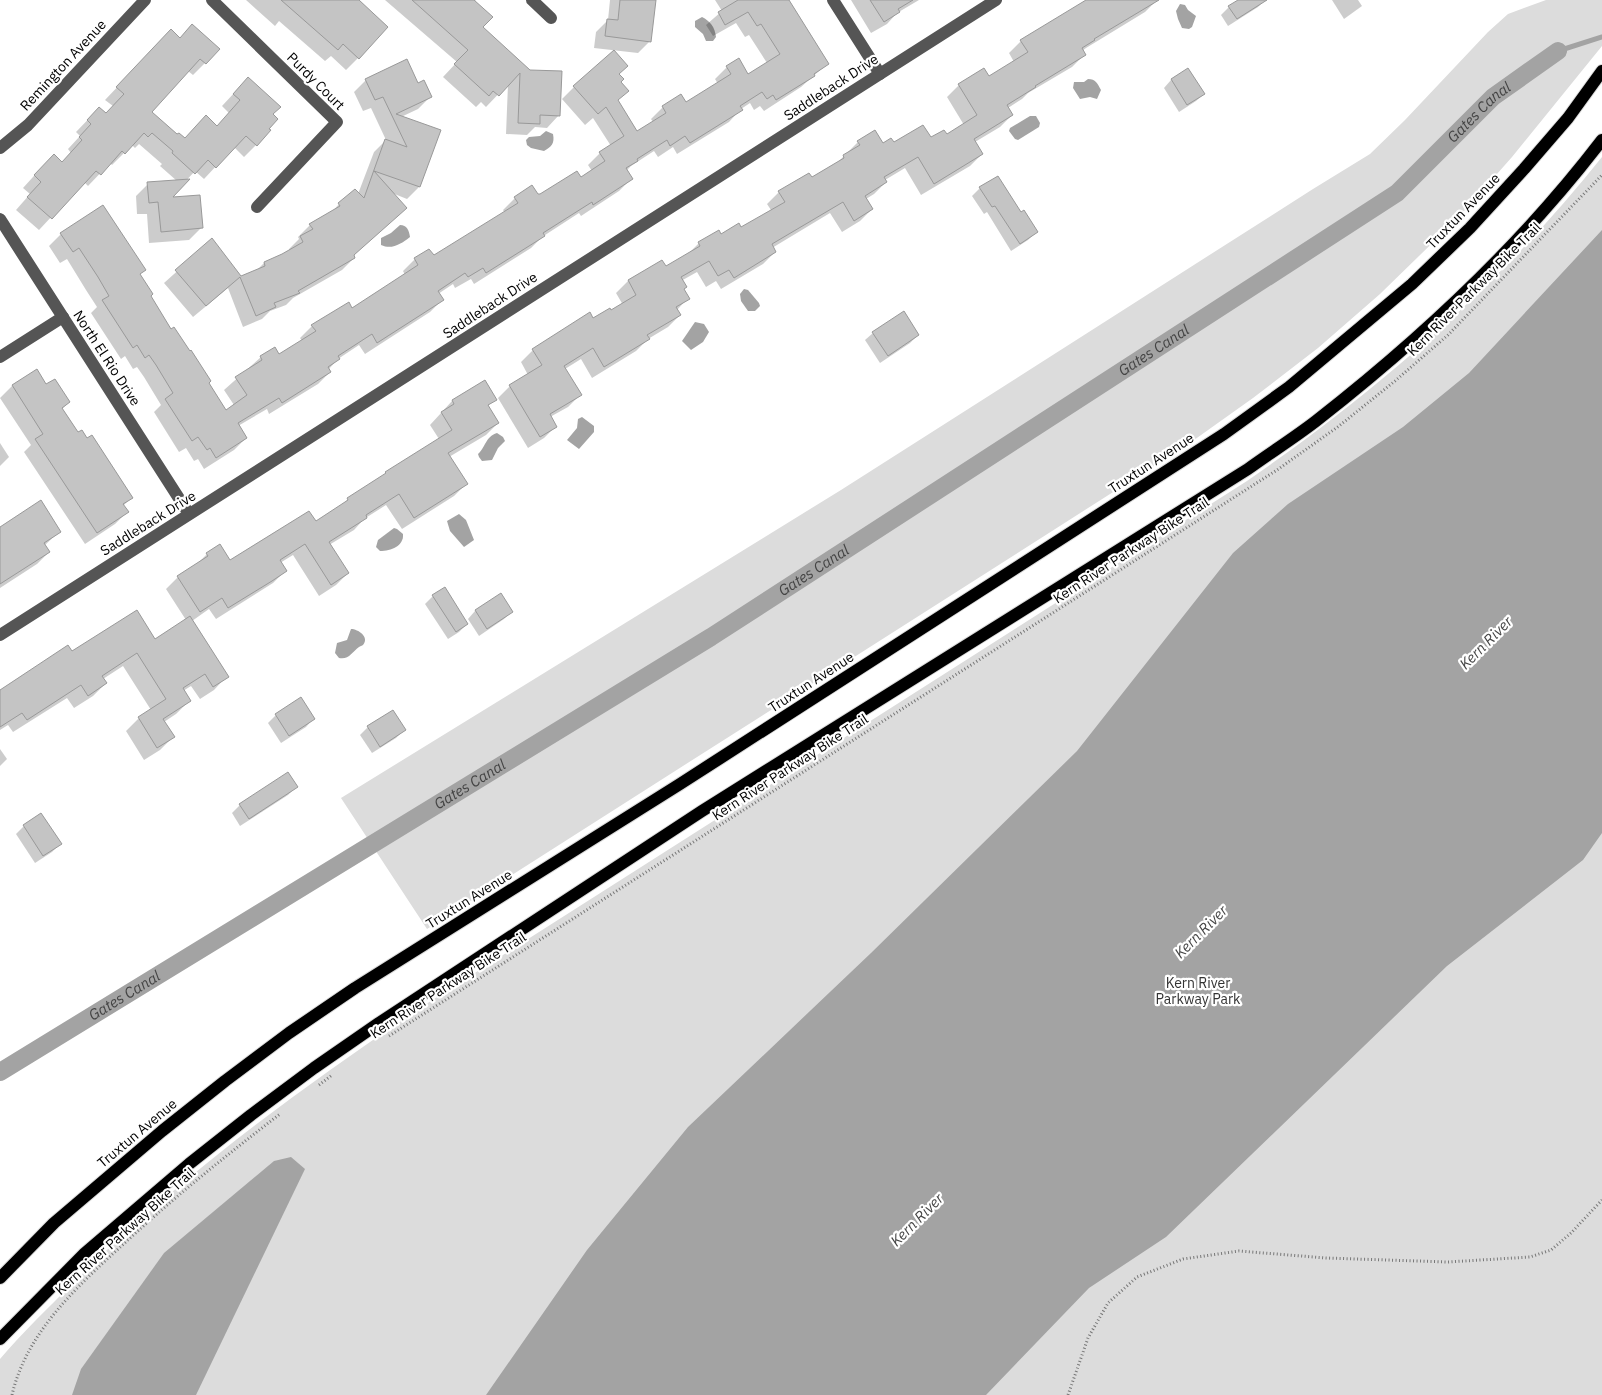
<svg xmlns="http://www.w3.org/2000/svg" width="1602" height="1395" viewBox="0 0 1602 1395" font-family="'IBM Plex Sans',sans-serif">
	<rect width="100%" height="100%" fill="#fff"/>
	<!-- green -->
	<g fill="#dcdcdc">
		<polygon points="1546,0 1602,0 1602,46 1512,157 1458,218 1380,294 1318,348 1253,398 1187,445 427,929 341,798 841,490 1313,189 1370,154 1405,120 1488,32 1508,14"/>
		<path d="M 1602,157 L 1602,1395 L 0,1395 L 0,1359 C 23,1332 48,1308 73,1283 C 179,1177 299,1089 423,1006 L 1247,481 C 1380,389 1502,283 1602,157 Z"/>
	</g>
	<!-- water -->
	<g fill="#a3a3a3">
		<polygon points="1180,4 1185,5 1188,10 1196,16 1192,27 1189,29 1182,28 1178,19 1176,11"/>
		<path d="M 702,17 C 710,21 715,27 716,37 L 713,41 L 706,41 L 703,34 L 695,27 L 695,21 Z"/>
		<path d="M 1088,79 C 1096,79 1097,83 1101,90 L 1097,99 L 1090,97 L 1080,99 L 1073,88 L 1074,82 L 1084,82 Z"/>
		<polygon points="1030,116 1036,116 1040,123 1039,127 1018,140 1015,139 1009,131 1010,128"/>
		<path d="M 546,131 L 553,134 C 555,144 551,147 544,151 L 531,148 L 527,145 L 526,140 L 529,137 L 540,136 Z"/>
		<path d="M 400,225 C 407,225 409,230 410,237 C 401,244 392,250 381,245 L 381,238 L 391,233 Z"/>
		<polygon points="1602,230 1602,833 1583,860 1447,966 1166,1237 1089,1288 986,1395 486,1395 587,1250 688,1127 871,953 1077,751 1233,553 1288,504 1403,427 1469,373"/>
		<polygon points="744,289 748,290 759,303 760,306 755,311 748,311 741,301 740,294"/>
		<polygon points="695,322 704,324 709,332 703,342 691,350 682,341"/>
		<polygon points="582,417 594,426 594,432 579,449 567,440 577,428 578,419"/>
		<path d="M 497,433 L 503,437 L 505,441 L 498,448 L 492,460 L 482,461 L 479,457 L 478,454 C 486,447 485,437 497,433 Z"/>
		<polygon points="459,514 466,520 474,540 464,547 450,531 447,521"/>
		<path d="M 394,528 L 397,529 L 403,534 C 404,546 391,551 380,551 L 376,547 L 378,540 Z"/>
		<path d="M 351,629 C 358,629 370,637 363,645 C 362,646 360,646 359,647 C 352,652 349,660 339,658 L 335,653 L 337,643 L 347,640 Z"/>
		<polygon points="291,1157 305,1169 196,1395 72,1395 81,1369 164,1253 274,1161"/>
	</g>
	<!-- shadow -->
	<g fill="#0003">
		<polygon points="246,0 339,0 358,58 346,70 331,56 325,61 279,21 275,26"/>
		<polygon points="385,0 476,0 474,2 481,27 559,115 547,128 535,127 527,135 506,134 508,84 486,107 481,102 476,107 443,77 457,62"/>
		<polygon points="610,0 654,0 650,41 638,53 594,48 596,32 608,20"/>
		<polygon points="715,0 788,0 827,64 801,87 764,111 760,106 754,110 750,103 741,109 729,122 677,154 673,147 658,157 654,151 631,166 626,171 631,179 619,191 581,216 579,213 542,237 531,248 474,284 471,279 455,288 453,284 438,294 442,300 430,312 365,354 359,345 338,359 328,370 330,372 318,384 269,414 267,409 238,426 246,438 234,450 204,469 198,459 194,461 186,448 179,452 154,412 161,405 144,377 137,367 133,369 125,356 121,359 91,313 97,307 86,290 67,259 60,263 49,246 61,234 144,270 139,275 149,296 226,411 234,405 224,390 261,357 279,356 302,341 300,338 312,326 352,309 405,275 403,271 415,259 433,257 505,213 503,210 515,198 537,196 580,178 592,171 588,165 600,153 611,146 593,118 585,125 562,99 574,87 618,74 619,82 617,101 637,132 653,122 651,119 663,107 681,96 686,103 718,84 715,79 727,67 748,75 767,63 749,35 745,37 736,23 713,36 706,25 722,11"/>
		<polygon points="851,0 919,0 897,13 887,24 871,33"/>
		<polygon points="1087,0 1157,0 1145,12 1086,48 1082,51 1084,55 1072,67 1028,93 1022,99 1008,108 1012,115 1000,127 975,142 982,154 970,166 921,195 905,168 885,180 886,182 874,194 866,199 872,209 860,221 842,232 830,213 772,248 775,252 763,264 721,289 716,281 706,287 697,272 681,281 683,289 688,298 677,310 680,315 668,327 648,339 636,351 592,378 581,359 565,369 580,395 568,407 550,417 556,426 544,438 528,448 498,398 510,386 528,375 521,362 533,350 590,314 593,320 611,312 623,305 616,293 628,281 662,261 665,268 688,254 699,243 718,232 720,236 741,229 771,210 767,204 779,192 811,179 837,163 858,142 882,145 930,139 946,136 964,125 947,97 959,85 988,77 1014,62 1009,53 1021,41"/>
		<polygon points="1240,0 1265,0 1258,7 1228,26 1221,15 1229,7"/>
		<polygon points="1332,0 1358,0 1362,6 1344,19"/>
		<polygon points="179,39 219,49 193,75 188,71 150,112 177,136 184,140 217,127 229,113 222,106 248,78 272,115 256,145 244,157 234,147 204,179 195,171 170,198 201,228 189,240 149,243 147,214 137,214 136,196 148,184 177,181 160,166 162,164 139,144 135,148 132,145 112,165 110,163 88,186 84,182 39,230 16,210 30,194 23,188 42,167 62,163 71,153 68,149 80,136 76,132 99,108 105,115 113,106 105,100 159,43"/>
		<polygon points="1188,69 1204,94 1196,101 1179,112 1164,88 1171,80"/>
		<polygon points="366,80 418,85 430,97 418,109 401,117 419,187 407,199 392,193 405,208 353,256 354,258 342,270 293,298 286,305 270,311 262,319 243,327 228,288 193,317 164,283 212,240 241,277 256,271 264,263 290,251 289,249 299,239 298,237 310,225 331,213 339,204 358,194 374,152 386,140 371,108 363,111 354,92"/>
		<polygon points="980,188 1021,214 1036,232 1028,240 1011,251 987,212 984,214 972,196"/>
		<polygon points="873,333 918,335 910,343 880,363 865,340"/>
		<polygon points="36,371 46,386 69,402 62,409 78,434 132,497 123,506 127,512 115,524 85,544 24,452 31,445 0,398 12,386"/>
		<polygon points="484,382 495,399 488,406 498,423 486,435 449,457 466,484 454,496 402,529 386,505 364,519 354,530 329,545 348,573 336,585 319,596 293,555 280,563 285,571 273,583 216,619 209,609 192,621 227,676 214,690 200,699 191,686 183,691 189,701 176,714 164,722 173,737 160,750 144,760 126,731 139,718 151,710 123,666 103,679 106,683 93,696 74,708 67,698 13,732 8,725 0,730 0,691 72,653 154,641 186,620 166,589 178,577 195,566 207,554 220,546 230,561 315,523 340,507 348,499 439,439 430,425 452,401"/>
		<polygon points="0,443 9,457 0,466"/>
		<polygon points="0,528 59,532 45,545 49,552 37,564 0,588"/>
		<polygon points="444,589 467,624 459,632 448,639 425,604 433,596"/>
		<polygon points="501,595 511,612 504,619 479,636 468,619 475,611"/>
		<polygon points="276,715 313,719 306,727 281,743 268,723"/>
		<polygon points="368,727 404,730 396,738 372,753 360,735"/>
		<polygon points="0,749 7,759 0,766"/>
		<polygon points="288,774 296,787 288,795 240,826 232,813 240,805"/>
		<polygon points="24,826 60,844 52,852 35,863 16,834"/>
	</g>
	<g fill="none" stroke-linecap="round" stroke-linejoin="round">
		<!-- stream -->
		<polyline stroke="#a3a3a3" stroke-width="5" points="1558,51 1602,37"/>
		<!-- canal -->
		<path stroke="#a3a3a3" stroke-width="18" id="s1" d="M 0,1072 L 711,637 L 1397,193 L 1493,97 L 1558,51"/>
	</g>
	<!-- building -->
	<g fill="#c4c4c4" stroke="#999">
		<polygon points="281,0 359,0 388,27 359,59 343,44 338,50"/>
		<polygon points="412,0 474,0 493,17 483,27 530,70 562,71 560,116 540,115 540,124 518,123 520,73 499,96 493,91 489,96 454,64 468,50"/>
		<polygon points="620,0 656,0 651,42 605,36 607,19 618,20"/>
		<polygon points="738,0 789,0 829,64 814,74 815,76 776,100 773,95 767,99 762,92 740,106 743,110 690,143 685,136 670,146 667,140 637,159 638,161 626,168 633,179 593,205 592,202 543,233 545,236 486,273 483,268 468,277 465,273 438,291 444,300 377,343 372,334 338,356 340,359 328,367 331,372 282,403 279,398 238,423 247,438 216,458 210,448 207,450 198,437 192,441 165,399 173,393 156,365 149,355 145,358 137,345 133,348 102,300 109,296 98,277 79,248 73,252 60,233 103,205 146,270 140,274 153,294 151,296 171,329 174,327 190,351 191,350 211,381 209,383 226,410 247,395 235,377 262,360 260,356 275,347 279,354 316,331 311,325 349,302 352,308 418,265 414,258 429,249 434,255 518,203 514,197 532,185 538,194 540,194 577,171 581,177 605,161 599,152 624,136 606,107 598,114 573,86 614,50 628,66 619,74 624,79 621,82 629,91 618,100 637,131 666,113 662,106 681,94 686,102 731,74 726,66 739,58 748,74 780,54 761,24 757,26 748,12 725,25 718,12"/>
		<polygon points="870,0 913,0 898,9 900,12 884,22"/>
		<polygon points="1086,0 1159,0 1094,39 1095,40 1082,48 1086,55 1035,86 1036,87 1007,105 1013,115 974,139 983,154 934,184 918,157 884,177 887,182 865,196 873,209 854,221 843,202 772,244 776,252 734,278 729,270 718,276 709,261 681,277 687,287 684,289 690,299 676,307 681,315 647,335 650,339 604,367 593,348 564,366 582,395 550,414 557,427 540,437 509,385 542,365 532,349 590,312 593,318 610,308 611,310 636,295 628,280 662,260 666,266 700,246 698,242 719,230 721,234 739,223 741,227 785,202 778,191 809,173 812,177 844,158 843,155 860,145 857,141 875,130 883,143 891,138 894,142 923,125 931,137 944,130 947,134 977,115 958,84 984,68 989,76 1028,52 1020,40"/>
		<polygon points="1238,0 1267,0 1237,19 1228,6"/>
		<polygon points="192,24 220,49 206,64 200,59 152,112 177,134 179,133 185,138 206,115 217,126 240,100 233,94 248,77 281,107 273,114 278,119 269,129 271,130 257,146 246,136 216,168 208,160 195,174 172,153 173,151 152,133 148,137 144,133 125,154 122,151 101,175 96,171 52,219 27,197 41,182 34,175 54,154 62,162 82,140 79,137 91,124 87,120 99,107 106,113 124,94 116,87 171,29 180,38"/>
		<polygon points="407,59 418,83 424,80 432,97 396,114 441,130 420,187 374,171 407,208 354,255 355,258 298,291 300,293 274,303 276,307 256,316 240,277 206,306 175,270 212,238 241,276 265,266 264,262 282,254 303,242 300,236 313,229 309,224 340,206 338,203 355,189 364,198 385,139 407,147 383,97 375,100 365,79"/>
		<polygon points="1188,68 1205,94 1187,105 1171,79"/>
		<polygon points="998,176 1021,212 1024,210 1038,232 1020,244 995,206 992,207 979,187"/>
		<polygon points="190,179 173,197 200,195 203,228 161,232 158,202 149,203 147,182"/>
		<polygon points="904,311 919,335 888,356 872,332"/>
		<polygon points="37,369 46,384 55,379 70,402 62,408 78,432 82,430 87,438 92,435 133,498 123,504 129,512 97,533 35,439 43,434 12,385"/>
		<polygon points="485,380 497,400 488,405 499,423 448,453 468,484 414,518 399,494 366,515 367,518 329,542 349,573 331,585 305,544 280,560 287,571 272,581 228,608 222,598 200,612 177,576 208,556 206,553 220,544 230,560 309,511 316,521 348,500 347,498 386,473 385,472 452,430 441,412 454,404 452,400"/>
		<polygon points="41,500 61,532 44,543 50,552 0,584 0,527"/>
		<polygon points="445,587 468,624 456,632 432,595"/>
		<polygon points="501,593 513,612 487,629 475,610"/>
		<polygon points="137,610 155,639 190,616 229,677 213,687 205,674 183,688 191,701 163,719 175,737 157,748 138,717 166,699 137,653 102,676 107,683 88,696 81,685 27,720 22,713 0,727 0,690 68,645 72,651"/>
		<polygon points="301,697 315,719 289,736 275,714"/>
		<polygon points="393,710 406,730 380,747 367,726"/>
		<polygon points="288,772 298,787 249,819 239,804"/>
		<polygon points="41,813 62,844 43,856 23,825"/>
	</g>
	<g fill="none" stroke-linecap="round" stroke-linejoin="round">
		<!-- major casing -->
		<g stroke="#dbdbdb" stroke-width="14">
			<g id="major">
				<polyline points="0,1278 54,1223 162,1131 225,1081 289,1033 355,988 680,784 1224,434 1289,387 1412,284 1470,228 1524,169 1568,118 1602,71"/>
				<path d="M 0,1339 L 85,1253 L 189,1164 L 251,1115 L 314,1068 L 379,1023 L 702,811 L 1248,469 C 1270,453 1294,438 1316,421 C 1421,339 1521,246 1602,140"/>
			</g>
		</g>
		<!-- path -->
		<g stroke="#777" stroke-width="3" stroke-dasharray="1 2.5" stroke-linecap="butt">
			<polyline points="389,1036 1277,470 1339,426 1395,381 1448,335 1602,175"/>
			<polyline points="319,1085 332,1075"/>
			<path d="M 12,1395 C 27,1330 81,1283 128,1240 C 177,1195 228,1154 280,1114"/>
			<polyline points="1068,1395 1088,1338 1108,1303 1137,1277 1183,1259 1239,1251 1326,1258 1448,1262 1530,1257 1551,1250 1571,1233 1602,1200"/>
		</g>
		<!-- minor -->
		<g stroke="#555" stroke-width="12">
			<polyline points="212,0 337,122 257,207"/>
			<polyline points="532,0 551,18"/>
			<polyline points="833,0 880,74"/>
			<polyline points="0,148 28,125 145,0"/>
			<polyline points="0,219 189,514"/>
			<polyline points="0,357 63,317"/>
			<polyline points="0,635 996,0"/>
		</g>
		<!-- major -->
		<use href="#major" stroke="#000" stroke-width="12"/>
	</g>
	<g text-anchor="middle" stroke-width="4.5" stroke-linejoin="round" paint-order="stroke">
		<!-- street labels -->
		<g font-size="14" fill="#000" stroke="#fff">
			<text transform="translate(63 65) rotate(-47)" y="5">Remington Avenue</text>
			<text transform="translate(316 81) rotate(45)" y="5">Purdy Court</text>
			<text transform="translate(831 87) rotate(-33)" y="5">Saddleback Drive</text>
			<text transform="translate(1463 211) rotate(-46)" y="5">Truxtun Avenue</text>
			<text transform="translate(1474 289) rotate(-45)" y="5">Kern River Parkway Bike Trail</text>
			<text transform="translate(490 305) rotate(-33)" y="5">Saddleback Drive</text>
			<text transform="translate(107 358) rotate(57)" y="5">North El Rio Drive</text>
			<text transform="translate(1151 463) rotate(-33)" y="5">Truxtun Avenue</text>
			<text transform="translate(148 523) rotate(-32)" y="5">Saddleback Drive</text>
			<text transform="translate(1131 550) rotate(-33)" y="5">Kern River Parkway Bike Trail</text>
			<text transform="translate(811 682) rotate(-33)" y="5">Truxtun Avenue</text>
			<text transform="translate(790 767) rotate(-33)" y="5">Kern River Parkway Bike Trail</text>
			<text transform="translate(469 899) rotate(-32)" y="5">Truxtun Avenue</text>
			<text transform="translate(448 985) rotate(-33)" y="5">Kern River Parkway Bike Trail</text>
			<text transform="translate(137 1133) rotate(-40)" y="5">Truxtun Avenue</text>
			<text transform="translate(125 1231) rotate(-42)" y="5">Kern River Parkway Bike Trail</text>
		</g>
		<!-- park labels -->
		<g font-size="14" fill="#333" stroke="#fff">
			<text x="1198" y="988">Kern River<tspan x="1198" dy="16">Parkway Park</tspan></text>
		</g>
		<!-- water labels -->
		<g font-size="15" font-style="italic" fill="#444" stroke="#fff">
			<text dy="5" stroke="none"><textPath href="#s1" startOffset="1766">Gates Canal</textPath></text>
			<text dy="5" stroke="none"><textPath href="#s1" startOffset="1361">Gates Canal</textPath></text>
			<text dy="5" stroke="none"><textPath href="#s1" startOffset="956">Gates Canal</textPath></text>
			<text transform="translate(1486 643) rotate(-45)" y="5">Kern River</text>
			<text dy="5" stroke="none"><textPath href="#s1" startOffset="551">Gates Canal</textPath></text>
			<text transform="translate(1201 932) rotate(-45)" y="5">Kern River</text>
			<text dy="5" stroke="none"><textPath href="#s1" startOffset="146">Gates Canal</textPath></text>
			<text transform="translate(917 1220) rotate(-45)" y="5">Kern River</text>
		</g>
	</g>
</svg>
